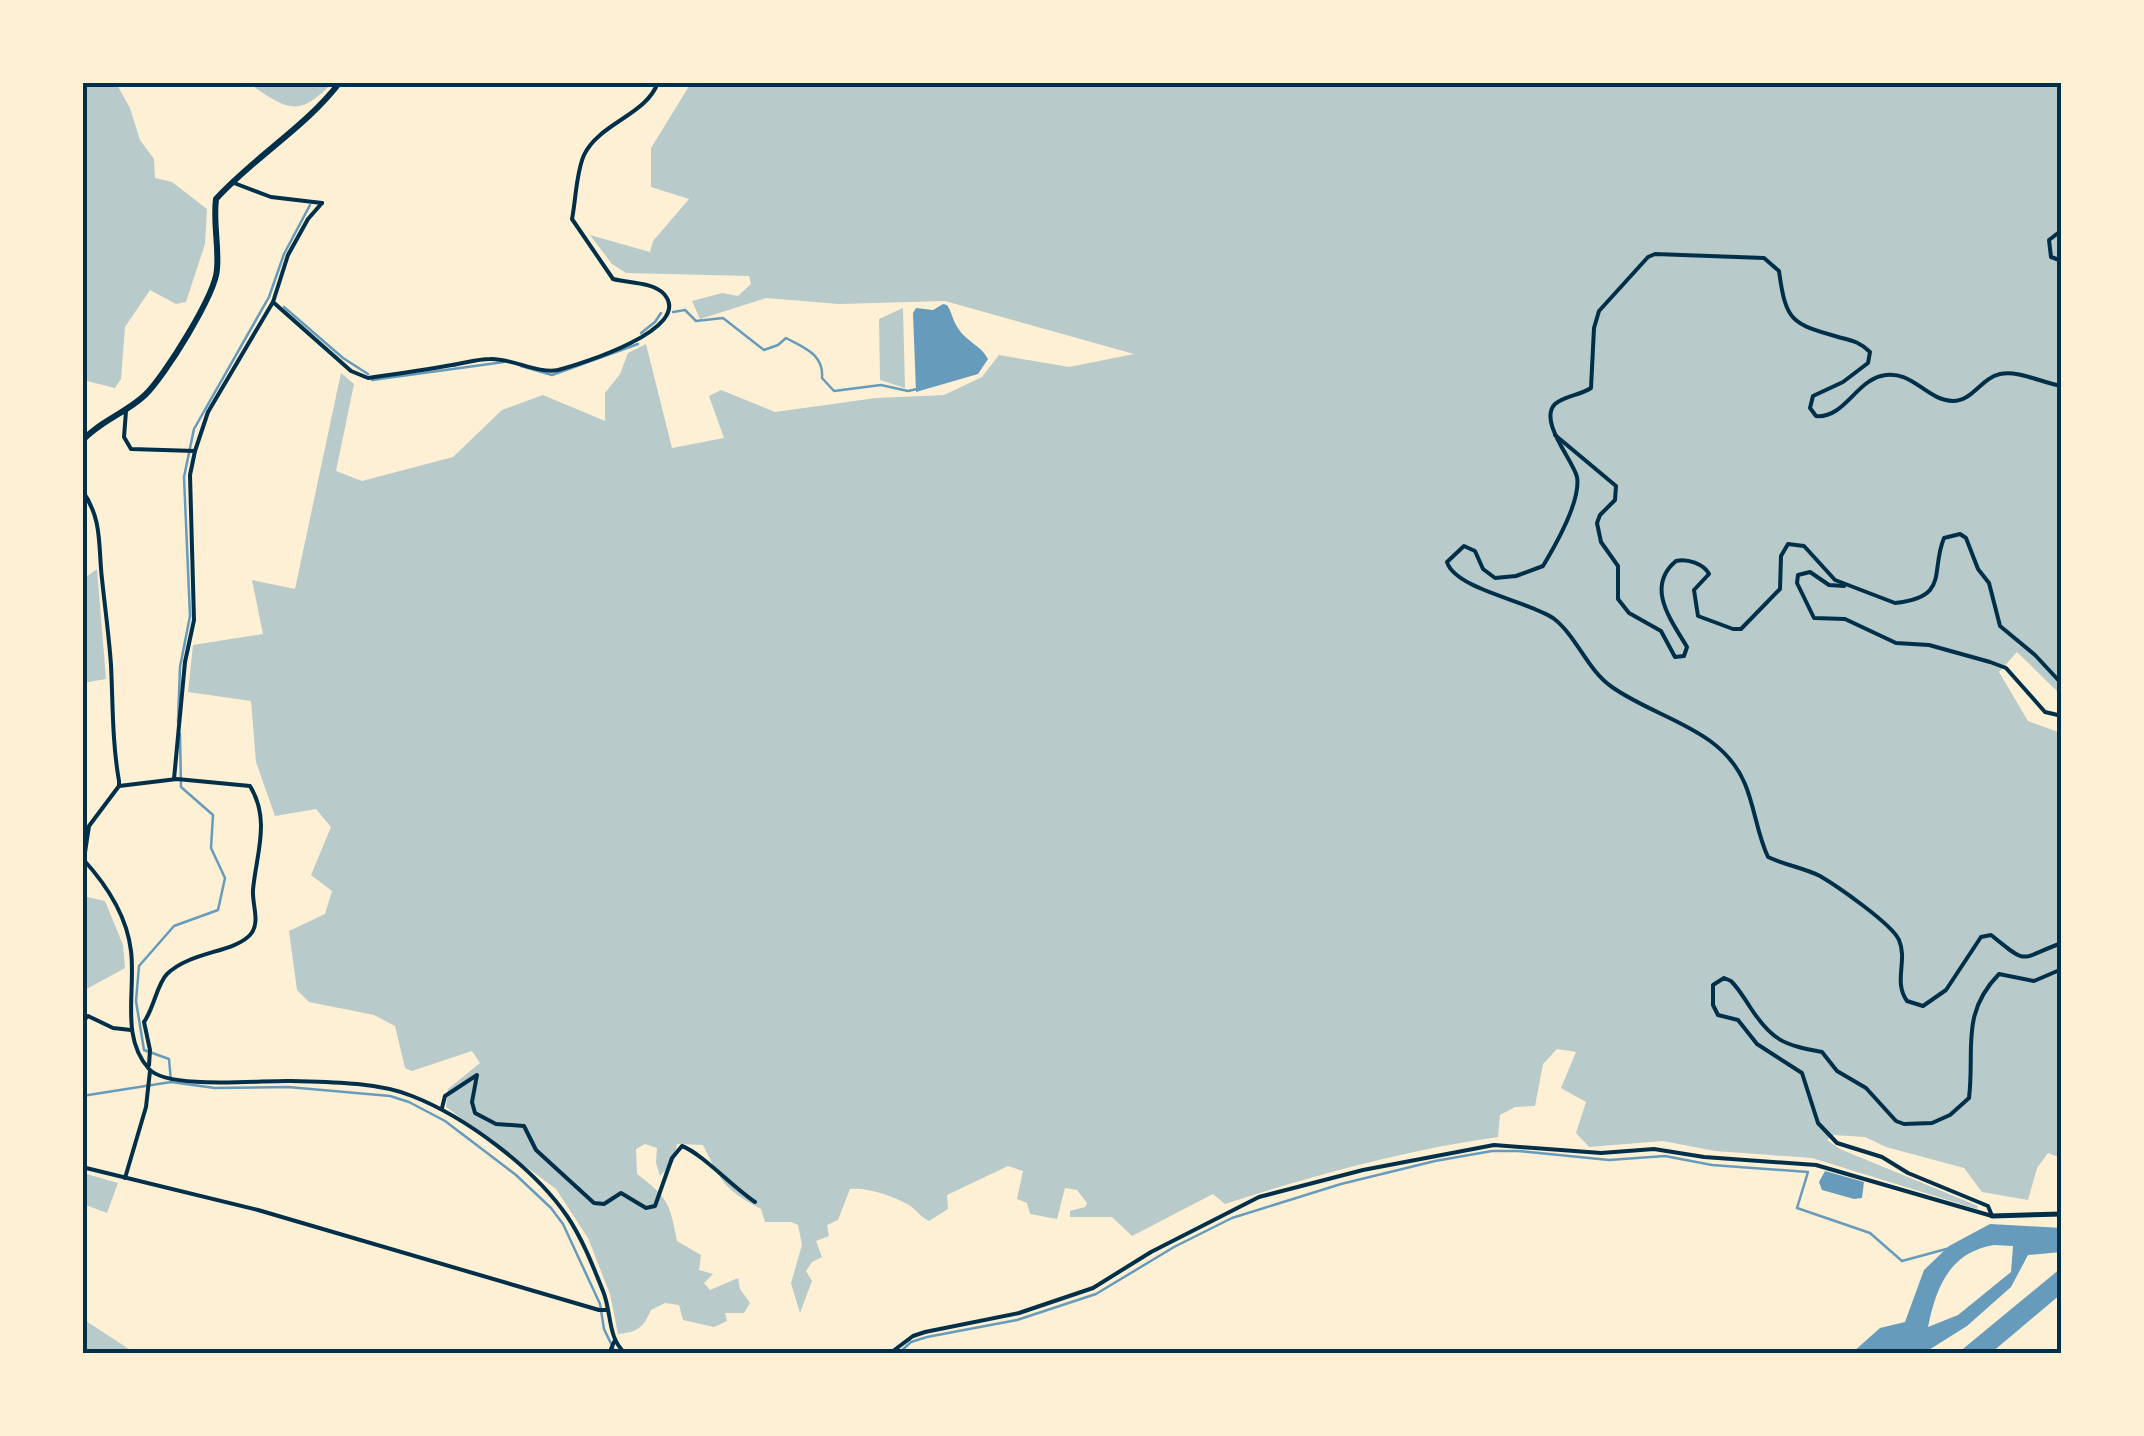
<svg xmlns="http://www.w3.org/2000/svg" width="2144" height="1436" viewBox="0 0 2144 1436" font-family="'Roboto Condensed',sans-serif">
	<rect width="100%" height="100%" fill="#fdf0d5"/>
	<!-- green -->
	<g fill="#b9caca">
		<polygon points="83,82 116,83 130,108 140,140 154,159 155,178 172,182 207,209 205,244 186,302 176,304 150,290 125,327 121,379 115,388 83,380"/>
		<path d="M 248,83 L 332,83 C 297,120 286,108 248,83 Z"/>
		<path d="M 691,83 L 2061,83 L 2061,695 L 2017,652 L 1999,672 L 2028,721 L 2061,733 L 2061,1158 L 2048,1153 L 2037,1168 L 2028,1200 L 1982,1192 L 1964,1168 L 1886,1147 L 1865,1137 L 1834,1135 L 1827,1140 L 1840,1149 L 1978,1206 L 1977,1209 L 1812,1158 L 1715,1151 L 1663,1141 L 1589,1147 L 1576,1133 L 1586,1102 L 1561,1088 L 1576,1052 L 1557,1049 L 1543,1064 L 1535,1106 L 1515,1107 L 1500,1115 L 1498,1137 C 1405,1150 1314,1175 1225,1204 L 1213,1194 L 1132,1236 L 1112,1217 L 1070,1217 L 1070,1211 L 1085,1207 L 1087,1203 L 1077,1190 L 1065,1188 L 1057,1219 L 1030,1214 L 1027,1203 L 1017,1199 L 1023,1171 L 1008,1166 L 947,1195 L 948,1209 L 929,1221 C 919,1216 917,1210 909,1205 C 893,1196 867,1187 850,1189 L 838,1220 L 827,1225 L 829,1236 L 816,1241 L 822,1257 L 812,1262 L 806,1271 L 812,1281 L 800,1313 L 791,1283 L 802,1245 L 798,1225 L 791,1222 L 765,1222 L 761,1209 C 725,1190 721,1182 703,1145 L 677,1144 L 674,1161 L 660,1176 L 656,1163 L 657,1148 L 645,1144 L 636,1149 L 637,1174 C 668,1197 670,1204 677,1241 L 701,1255 L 699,1270 L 713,1274 L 704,1283 L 710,1290 L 738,1278 L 740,1289 L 750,1303 L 744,1313 L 725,1313 L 727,1321 L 714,1327 L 683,1320 L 679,1305 L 665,1303 L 651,1310 C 643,1328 638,1332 618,1334 L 610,1294 L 588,1238 L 556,1189 L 446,1107 L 448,1089 L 480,1063 L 472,1051 L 412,1071 L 405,1068 L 395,1026 L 374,1015 L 309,1002 L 297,990 L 289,931 L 325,914 L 332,891 L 311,875 L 331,827 L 316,809 L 275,816 L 256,762 L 251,701 L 188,692 L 193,645 L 263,634 L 252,580 L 295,589 L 341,373 L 354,384 L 336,471 L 362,481 L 453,457 L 502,410 L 543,395 L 605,421 L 605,393 L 620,374 L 628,353 L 646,344 L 672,448 L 724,438 L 709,396 L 721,390 L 775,412 L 876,398 L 944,395 L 982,377 L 999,355 L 1069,367 L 1134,354 L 945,301 L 839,304 L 766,298 L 700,319 L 692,301 L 722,293 L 738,296 L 751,284 L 749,276 L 626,273 L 612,264 L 590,235 L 650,252 L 653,241 L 689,199 L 651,187 L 651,148 Z"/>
		<polygon points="903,308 905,388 880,380 879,319"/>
		<polygon points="97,569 106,679 83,683 83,579"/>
		<polygon points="83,896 105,901 123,945 125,968 83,991 86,1006 83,1007"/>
		<polygon points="83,1173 118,1183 107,1213 83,1204"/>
		<polygon points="83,1318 89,1323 135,1353 83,1353"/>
	</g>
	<!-- water -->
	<g fill="#669bbc" fill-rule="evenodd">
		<path d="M 943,304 L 947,305 C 952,312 953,322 958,328 C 965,341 981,345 988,359 L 978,374 L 916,392 L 913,313 L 916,308 L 933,310 Z"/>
		<polygon points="1825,1171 1864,1182 1862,1198 1854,1199 1822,1190 1819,1182"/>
		<path d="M 1990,1224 L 2061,1228 L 2061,1252 L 2028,1255 L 2011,1287 L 1967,1326 L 1924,1353 L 1852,1353 L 1880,1328 L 1905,1322 L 1924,1270 L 1949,1246 ZM 1994,1245 L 2013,1246 L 2011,1272 L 1958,1315 L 1928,1327 C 1936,1287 1950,1252 1994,1245 Z"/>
		<polygon points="2061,1268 2061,1294 1991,1353 1958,1353"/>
	</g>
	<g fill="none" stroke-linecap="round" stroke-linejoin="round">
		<!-- stream -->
		<g stroke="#669bbc" stroke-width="2.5">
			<polyline points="284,307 343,358 368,374"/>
			<path d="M 673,312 L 685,310 L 696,321 L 723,318 L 764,350 L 778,345 L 786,338 C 804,348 824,354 822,378 L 834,391 L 881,385 L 908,391 L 917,389"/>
			<polyline points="641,333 655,322 661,313"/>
			<polyline points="521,366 552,375 638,344"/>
			<polyline points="372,380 504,362"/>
			<polyline points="178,722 180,667 190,616 184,477 194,429 269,297 284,254 310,205"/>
			<polyline points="171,1082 169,1059 144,1050 136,1001 139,966 174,926 218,910 225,878 211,848 213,815 181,787 180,734"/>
			<polyline points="82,1096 171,1082 215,1088 288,1087 390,1096 409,1102 445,1121 516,1175 551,1208 563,1224 600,1304 604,1329 616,1354"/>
			<polyline points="898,1354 911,1342 927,1337 1017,1320 1096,1294 1174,1247 1232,1218 1341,1184 1435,1161 1492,1151 1518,1151 1609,1160 1665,1156 1712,1165 1808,1172 1797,1208 1870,1233 1902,1261 1950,1248"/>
		</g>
		<!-- minor -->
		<g stroke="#003049" stroke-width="4">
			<polyline points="234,183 271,197 322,203"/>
			<polyline points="2062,230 2049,240 2051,257 2062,261"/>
			<path d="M 273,302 L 351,371 L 368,378 C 396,374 424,370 452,365 C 465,363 477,359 490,359 C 512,358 537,374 558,370 C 578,365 695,329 664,294 C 653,282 628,283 613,279 L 572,219 C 576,199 576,173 584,155 C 599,123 647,115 658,82"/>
			<path d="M 2062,386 C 2042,383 2019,370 2000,374 C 1981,378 1973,401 1953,401 C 1925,400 1912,368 1881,376 C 1856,382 1843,419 1816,416 L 1810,408 L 1813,396 L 1843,382 L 1868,363 L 1870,352 C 1861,343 1854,341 1842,338 C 1793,324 1786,324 1779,271 L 1764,258 L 1655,254 L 1648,257 L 1599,311 L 1594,328 L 1591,388 C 1581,395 1564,396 1555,404 C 1538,421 1573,460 1577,477 C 1581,500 1555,546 1543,566 L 1516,576 L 1495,578 L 1483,569 L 1475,551 L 1464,546 L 1447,562 C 1455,589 1528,601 1553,618 C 1577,636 1587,670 1612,687 C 1657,719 1722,728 1745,784 C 1755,808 1757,834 1768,857 C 1785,865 1804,868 1820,876 C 1837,886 1892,924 1899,940 C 1908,961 1893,981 1907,1001 L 1923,1006 L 1946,990 L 1981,937 L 1991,935 C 2030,967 2019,958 2062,943"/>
			<polyline points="126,411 124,437 131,449 195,451 208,412 273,302 288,255 308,219 322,203"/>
			<path d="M 1555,435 L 1616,486 L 1615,500 L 1600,515 L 1597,523 L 1601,542 L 1618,566 L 1618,599 L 1629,613 L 1661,631 L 1675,657 L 1684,656 L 1687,647 C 1671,620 1645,587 1676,561 C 1687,558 1704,564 1709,574 L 1694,590 L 1698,616 L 1733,629 L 1741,629 L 1780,589 L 1781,556 L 1788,544 L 1804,546 L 1835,580 L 1895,603 C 1950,597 1930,572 1944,538 L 1960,534 L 1966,538 L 1978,569 L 1989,583 L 2000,626 L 2035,655 L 2062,684"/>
			<path d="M 82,490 C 103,520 98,545 102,579 C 105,608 109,636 111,665 C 113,704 112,741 119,781 L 119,786 L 89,826 L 84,859"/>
			<polyline points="1844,586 1829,585 1810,572 1798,575 1797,583 1814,618 1845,619 1896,643 1929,645 1990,662 2006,668 2045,712 2062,716"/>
			<polyline points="174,779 185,662 194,620 190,475 195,451"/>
			<path d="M 119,786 L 177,779 L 250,786 C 271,820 256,855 253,890 C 252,905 261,923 250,935 C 233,953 191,951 167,974 C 157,984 154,1008 144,1022 L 150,1050 L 149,1065"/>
			<path d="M 82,858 C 106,884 127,916 131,951 C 136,990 120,1037 149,1069 C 168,1090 262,1080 291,1081 C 329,1082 377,1082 412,1096 C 466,1117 534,1168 567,1216 C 582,1238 593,1266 603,1291 C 612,1313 607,1338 626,1354"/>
			<polyline points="82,1022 88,1016 113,1028 131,1030"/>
			<path d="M 442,1108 L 445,1096 L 477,1075 L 472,1102 L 475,1113 L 496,1124 L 524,1126 L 536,1150 L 594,1203 L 604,1204 L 621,1193 L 646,1208 L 655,1206 L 672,1158 L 682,1146 C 701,1153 734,1188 755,1202"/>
			<polyline points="82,1167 258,1210 599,1310 608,1310"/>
			<polyline points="125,1178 146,1107 150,1071"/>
			<path d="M 1992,1216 L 1988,1206 L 1908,1173 L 1882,1157 L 1837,1143 L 1818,1123 L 1802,1073 L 1757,1044 L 1738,1020 L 1718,1015 L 1713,1005 L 1713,985 L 1724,978 L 1731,981 C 1739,989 1744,998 1750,1007 C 1772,1041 1784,1045 1822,1052 L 1837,1071 L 1866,1088 L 1896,1121 L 1904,1124 L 1932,1123 L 1950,1115 L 1969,1098 C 1975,1049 1960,1014 1999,974 L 2034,981 L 2062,969"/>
			<polyline points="609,1354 614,1342"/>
			<polyline points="889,1354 913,1336 925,1332 1019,1313 1093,1288 1151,1252 1259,1197 1363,1170 1494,1145 1601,1153 1654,1149 1704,1157 1816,1165 1992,1216"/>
		</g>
		<!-- tertiary -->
		<polyline stroke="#003049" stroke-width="5" points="1992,1216 2062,1214"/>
		<!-- secondary -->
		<path stroke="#003049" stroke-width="6" d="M 82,441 C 100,421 126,413 145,395 C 164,377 216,294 217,269 C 219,246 213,222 216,199 C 254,157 306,127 340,82"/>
	</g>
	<!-- border -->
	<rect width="2144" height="1436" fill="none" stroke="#fdf0d5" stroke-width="170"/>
	<rect x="85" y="85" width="1974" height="1266" fill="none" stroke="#003049" stroke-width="4"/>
</svg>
